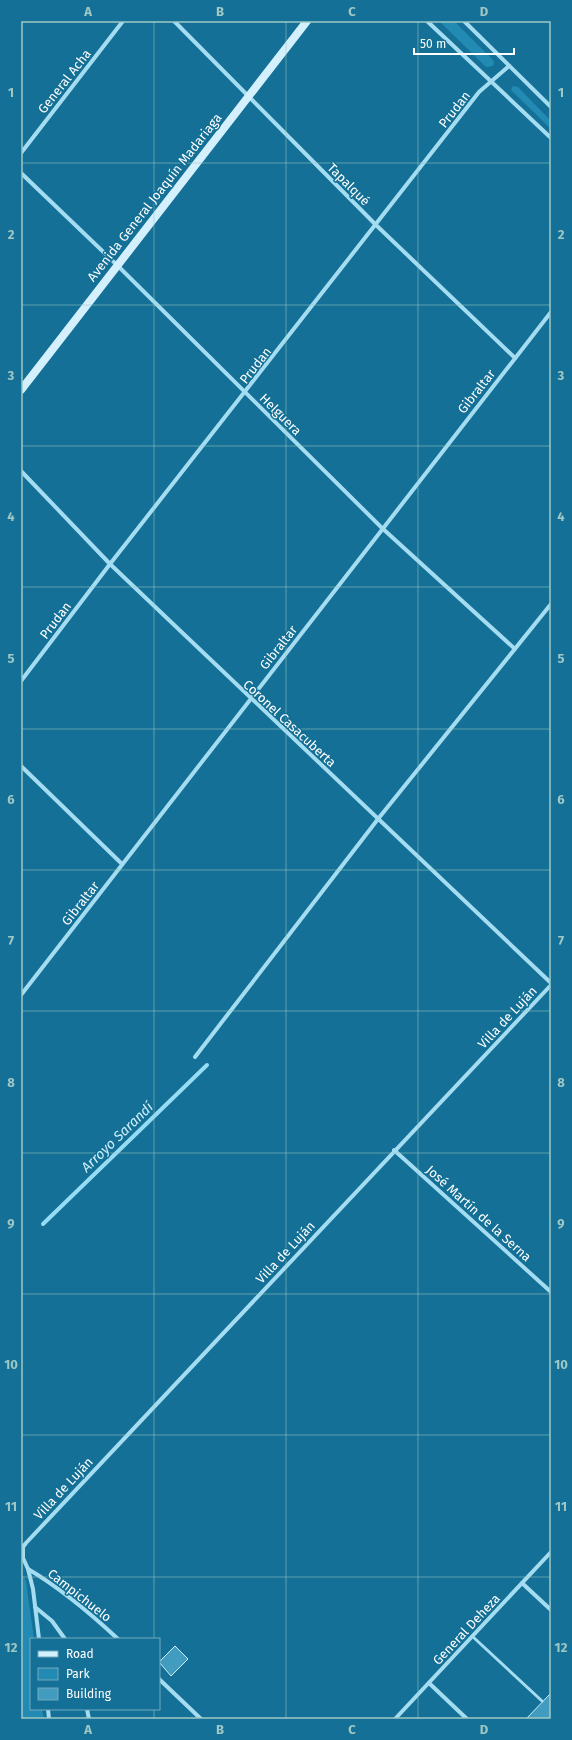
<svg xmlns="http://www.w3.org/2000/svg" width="572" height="1740" viewBox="0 0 572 1740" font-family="'Fira Sans',sans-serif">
	<rect width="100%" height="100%" fill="#147096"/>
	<!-- green -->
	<g fill="#238bb3">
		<polygon points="439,21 454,21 492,59 494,62 493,66 486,67"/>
		<polygon points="513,86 518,87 551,121 551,129 511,90"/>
		<polygon points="21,1572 26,1581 34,1639 31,1639 31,1709 42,1709 44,1719 21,1719"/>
	</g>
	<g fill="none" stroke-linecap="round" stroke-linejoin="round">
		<!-- stream -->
		<polyline stroke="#96dcf5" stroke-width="4" points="43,1224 207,1065"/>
	</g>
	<!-- building -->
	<g fill="#419cbf" stroke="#cceffd">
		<polygon points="175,1646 188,1659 171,1676 159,1662"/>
		<polygon points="551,1693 551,1719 526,1719"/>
	</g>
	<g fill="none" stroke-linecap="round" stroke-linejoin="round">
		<!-- lane -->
		<polyline stroke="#a4ddf2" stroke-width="3" points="472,1636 542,1701"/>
		<!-- street -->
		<g stroke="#a4ddf2" stroke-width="4">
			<polyline points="174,21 376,225 515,358"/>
			<polyline points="427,21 551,138"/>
			<polyline points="464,21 551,107"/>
			<polyline points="21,153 123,21"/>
			<polyline points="21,173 117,265 382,528 515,649"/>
			<polyline points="21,471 110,564 551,983"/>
			<polyline points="21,681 110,564 479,92 509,66"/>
			<polyline points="21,766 122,864"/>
			<polyline points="21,995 551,312"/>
			<polyline points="195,1057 378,819 551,604"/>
			<polyline points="394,1150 551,1292"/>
			<path d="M 28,1569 C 62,1589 90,1613 118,1639"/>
			<polyline points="522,1583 551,1610"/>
			<polyline points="35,1607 52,1621 65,1639"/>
			<polyline points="39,1639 33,1589 28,1569 23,1558 23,1547 26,1543 551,985"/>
			<polyline points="159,1679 201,1719"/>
			<polyline points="429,1683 467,1719"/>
			<polyline points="48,1709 49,1719"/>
			<polyline points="87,1709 89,1719"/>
			<polyline points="395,1719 551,1552"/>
		</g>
		<!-- secondary -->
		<polyline stroke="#d3f0fc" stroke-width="8" points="21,390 307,21"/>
	</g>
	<!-- grid -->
	<path fill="none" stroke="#9fc8c5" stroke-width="1" stroke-opacity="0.55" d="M 154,21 L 154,1639M 286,21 L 286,1719M 418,21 L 418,1719M 21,163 L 551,163M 21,305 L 551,305M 21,446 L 551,446M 21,587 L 551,587M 21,729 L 551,729M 21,870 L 551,870M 21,1011 L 551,1011M 21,1153 L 551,1153M 21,1294 L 551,1294M 21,1435 L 551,1435M 21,1577 L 551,1577M 154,1709 L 154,1719"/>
	<g text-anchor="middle" stroke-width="3" stroke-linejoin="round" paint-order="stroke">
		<!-- street labels -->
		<g font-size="13" fill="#fff" stroke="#147096">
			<text transform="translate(64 81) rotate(-52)" y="5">General Acha</text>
			<text transform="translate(454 109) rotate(-52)" y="5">Prudan</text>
			<text transform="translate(349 184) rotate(45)" y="5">Tapalqué</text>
			<text transform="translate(154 197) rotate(-52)" y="5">Avenida General Joaquín Madariaga</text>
			<text transform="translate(255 365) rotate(-52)" y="5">Prudan</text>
			<text transform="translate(476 391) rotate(-52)" y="5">Gibraltar</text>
			<text transform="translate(281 414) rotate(45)" y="5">Helguera</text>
			<text transform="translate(55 620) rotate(-53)" y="5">Prudan</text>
			<text transform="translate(278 647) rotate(-52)" y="5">Gibraltar</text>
			<text transform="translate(290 723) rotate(43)" y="5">Coronel Casacuberta</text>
			<text transform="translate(80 903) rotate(-52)" y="5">Gibraltar</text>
			<text transform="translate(507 1017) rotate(-47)" y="5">Villa de Luján</text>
			<text transform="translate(479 1213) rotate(42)" y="5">José Martín de la Serna</text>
			<text transform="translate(285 1252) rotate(-47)" y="5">Villa de Luján</text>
			<text transform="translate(63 1488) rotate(-47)" y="5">Villa de Luján</text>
			<text transform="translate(80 1595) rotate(38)" y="5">Campichuelo</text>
			<text transform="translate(466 1629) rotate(-47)" y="5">General Deheza</text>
		</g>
		<!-- water labels -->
		<g font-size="14" font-style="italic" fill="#cceefb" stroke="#147096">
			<text transform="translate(117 1137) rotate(-44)" y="5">Arroyo Sarandí</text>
		</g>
	</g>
	<!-- border -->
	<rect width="572" height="1740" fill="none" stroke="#147096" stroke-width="44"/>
	<!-- legend -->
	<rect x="30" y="1638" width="130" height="72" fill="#147096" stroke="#72a9c0"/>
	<rect x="38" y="1651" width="20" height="6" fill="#d3f0fc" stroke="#72a9c0"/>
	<text x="66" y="1658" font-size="12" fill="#ffffff">Road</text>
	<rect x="38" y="1668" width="20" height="12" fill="#238bb3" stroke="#72a9c0"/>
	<text x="66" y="1678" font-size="12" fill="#ffffff">Park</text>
	<rect x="38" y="1688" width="20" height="12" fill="#419cbf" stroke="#72a9c0"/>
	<text x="66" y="1698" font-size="12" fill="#ffffff">Building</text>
	<!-- scale -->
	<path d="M414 48v6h100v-6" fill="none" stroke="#ffffff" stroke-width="2"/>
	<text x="420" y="48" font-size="12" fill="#ffffff" stroke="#147096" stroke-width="3" paint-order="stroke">50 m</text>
	<rect x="22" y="22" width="528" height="1696" fill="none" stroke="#9fc8c5" stroke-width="1.5"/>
	<g font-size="13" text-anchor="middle" font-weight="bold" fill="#9fc8c5">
		<text x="88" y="16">A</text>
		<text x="220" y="16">B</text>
		<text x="352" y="16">C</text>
		<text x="484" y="16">D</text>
		<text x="11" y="97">1</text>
		<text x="561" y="97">1</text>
		<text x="11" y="239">2</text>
		<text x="561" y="239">2</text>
		<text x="11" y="380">3</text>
		<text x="561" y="380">3</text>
		<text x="11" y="521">4</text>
		<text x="561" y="521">4</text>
		<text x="11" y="663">5</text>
		<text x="561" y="663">5</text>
		<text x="11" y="804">6</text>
		<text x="561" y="804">6</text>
		<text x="11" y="945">7</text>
		<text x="561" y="945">7</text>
		<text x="11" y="1087">8</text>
		<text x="561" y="1087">8</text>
		<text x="11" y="1228">9</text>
		<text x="561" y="1228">9</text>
		<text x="11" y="1369">10</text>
		<text x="561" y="1369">10</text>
		<text x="11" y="1511">11</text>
		<text x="561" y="1511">11</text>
		<text x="11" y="1652">12</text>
		<text x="561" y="1652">12</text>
		<text x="88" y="1734">A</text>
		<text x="220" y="1734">B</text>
		<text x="352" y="1734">C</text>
		<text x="484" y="1734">D</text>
	</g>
</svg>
